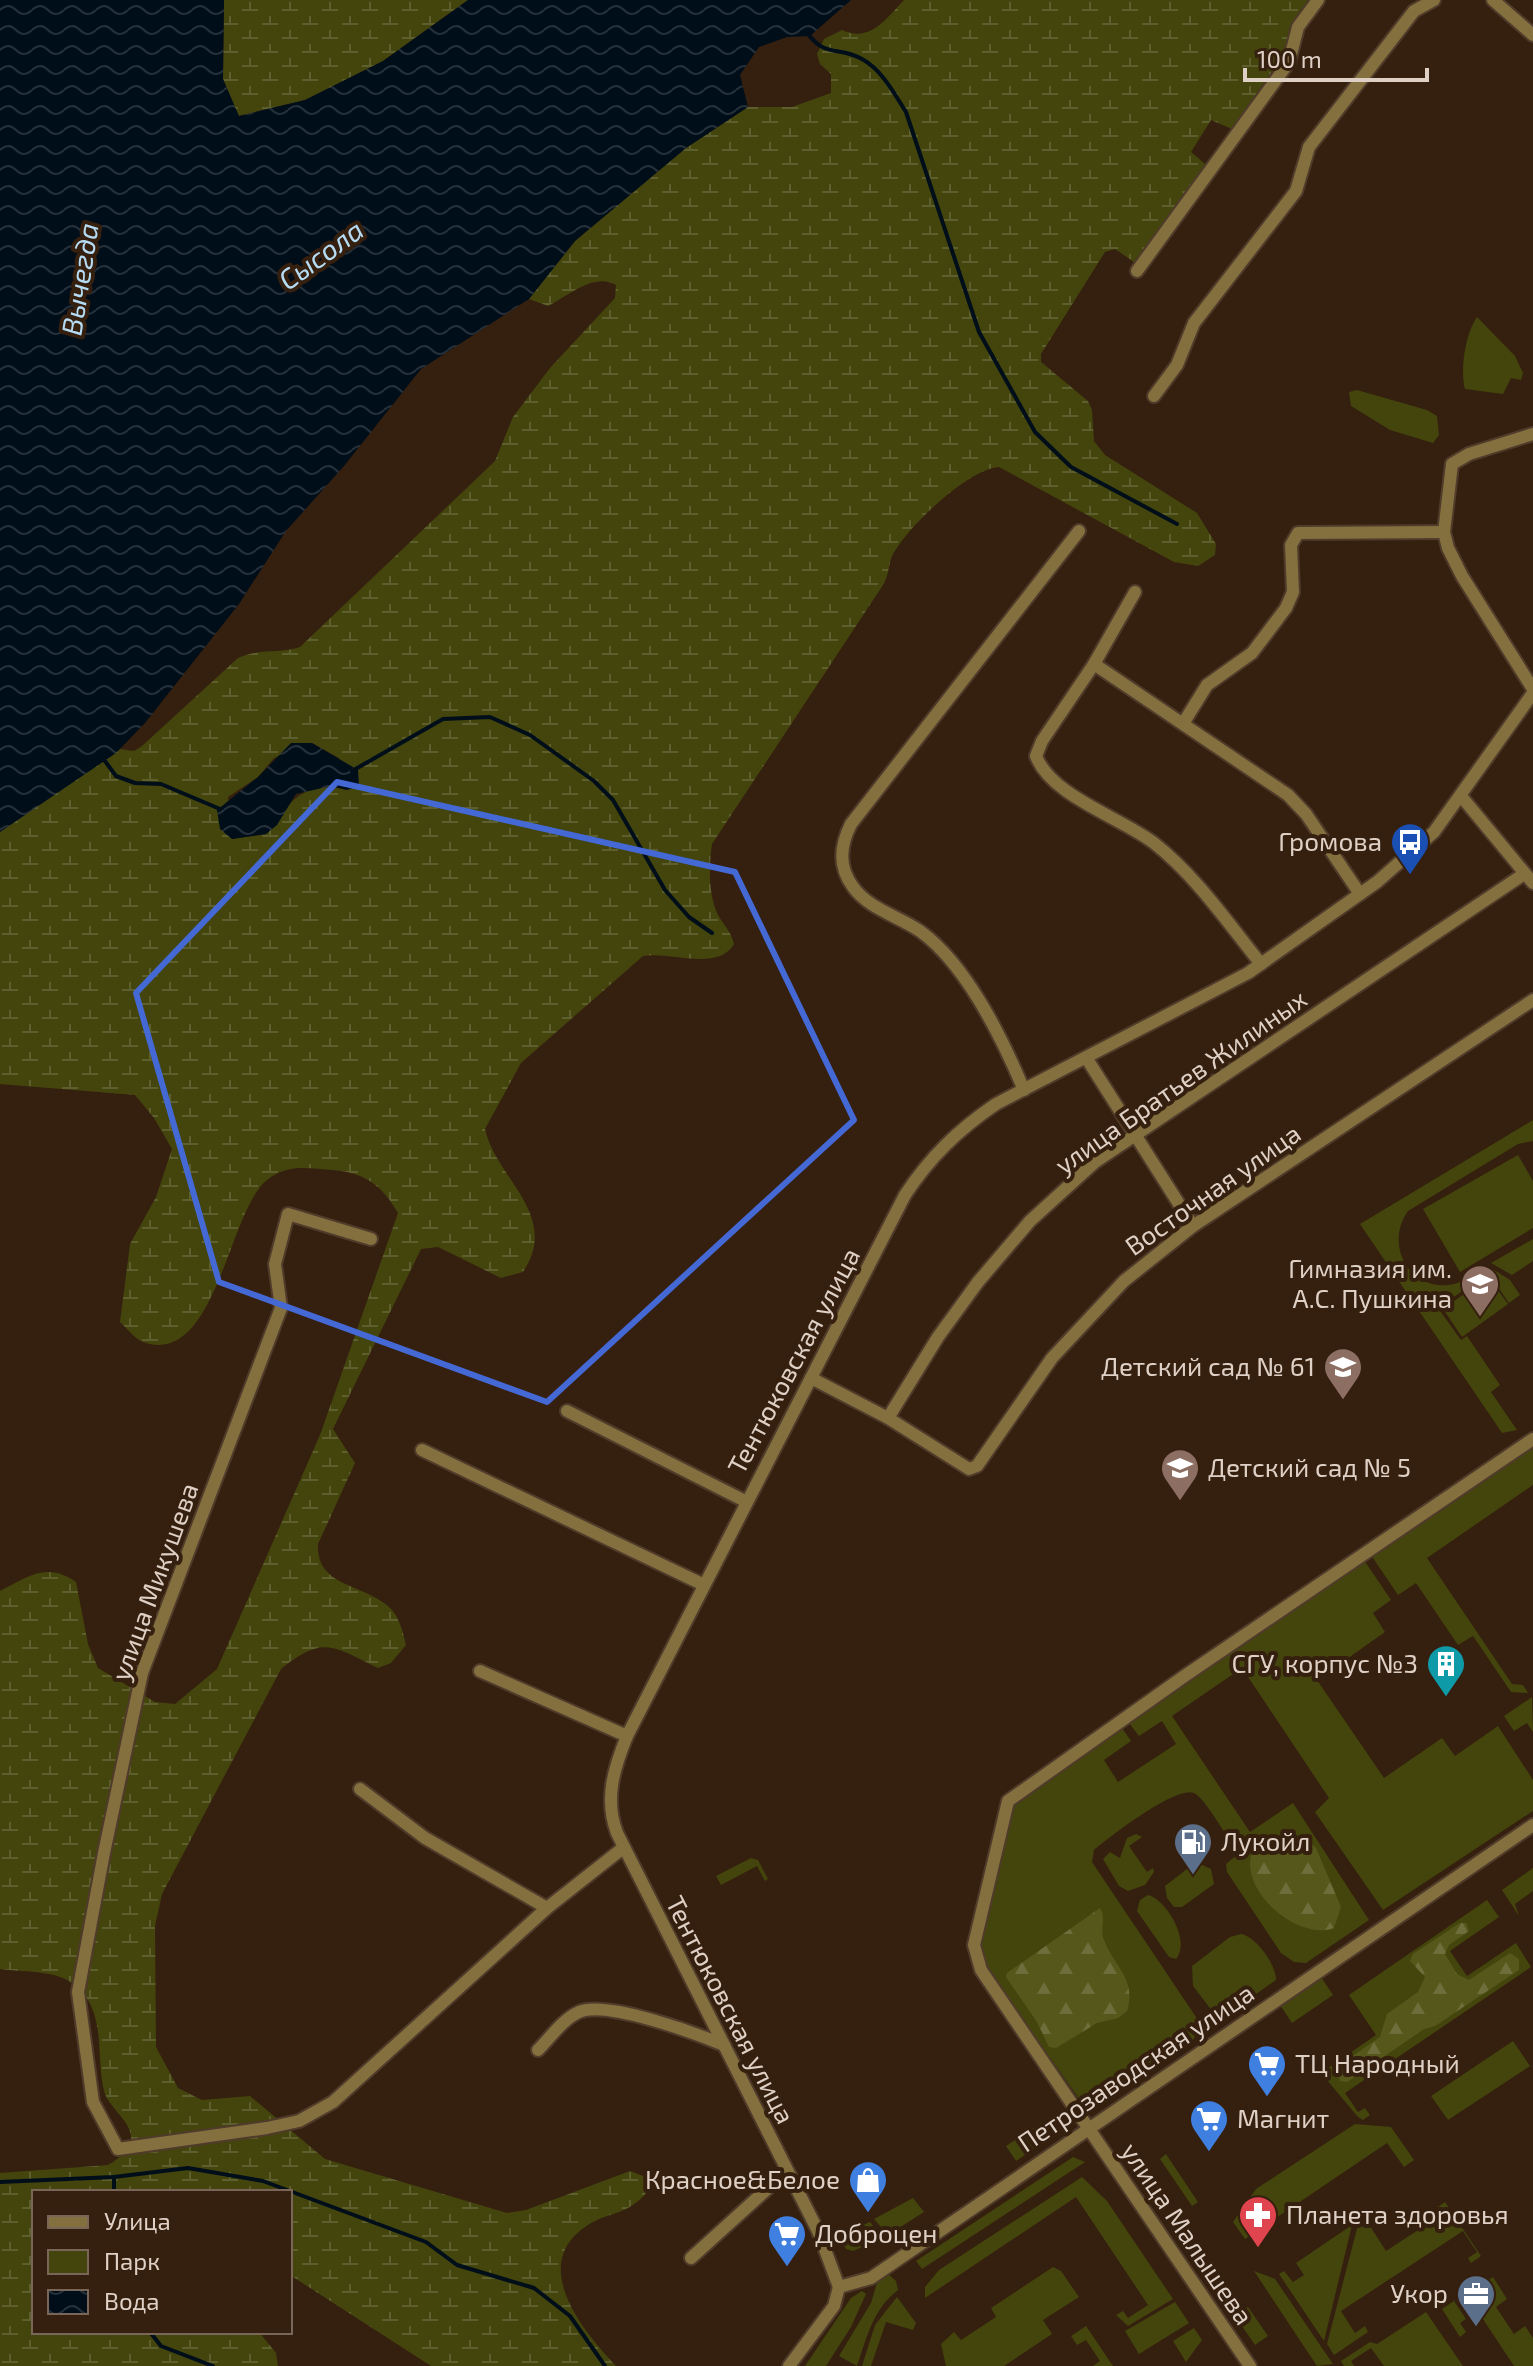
<svg xmlns="http://www.w3.org/2000/svg" width="1533" height="2366" viewBox="0 0 1533 2366" font-family="'Exo 2',sans-serif">
	<defs>
		<pattern id="forest-firs" width="22" height="20" patternUnits="userSpaceOnUse" patternTransform="scale(2)"><rect width="22" height="20" fill="#55571b"/><path d="M5 1l3.5 6h-7zM16 11l3.5 6h-7z" fill="#6d6e3b"/></pattern>
		<pattern id="wetland-marsh" width="20" height="14" patternUnits="userSpaceOnUse" patternTransform="scale(2)"><rect width="20" height="14" fill="#43450c"/><path d="M1 5h8M5 5V1M11 12h8M15 12V8" fill="none" stroke="#5e5f2e"/></pattern>
		<pattern id="water-waves" width="16" height="10" patternUnits="userSpaceOnUse" patternTransform="scale(2)"><rect width="16" height="10" fill="#000e1a"/><path d="M0 5q4-4 8 0t8 0" fill="none" stroke="#25303a"/></pattern>
	</defs>
	<rect width="100%" height="100%" fill="#351f0e"/>
	<!-- green -->
	<g fill="#43450c">
		<path d="M 1477,317 L 1515,356 L 1523,373 L 1521,380 L 1511,378 L 1503,394 L 1465,389 C 1460,370 1465,334 1477,317 Z"/>
		<polygon points="1357,390 1427,410 1437,416 1439,435 1433,443 1390,430 1351,406 1349,392"/>
		<path d="M 1533,1120 L 1533,1141 L 1518,1144 L 1408,1211 C 1385,1243 1407,1289 1448,1285 C 1464,1283 1475,1274 1488,1266 L 1510,1280 L 1520,1295 L 1509,1303 L 1488,1273 L 1438,1308 L 1461,1340 L 1467,1336 L 1500,1385 L 1491,1392 L 1517,1430 L 1502,1433 L 1360,1224 Z"/>
		<polygon points="1518,1155 1533,1181 1533,1228 1460,1272 1423,1209"/>
		<polygon points="1533,1239 1533,1261 1512,1275 1491,1263"/>
		<polygon points="1488,1277 1508,1304 1462,1337 1443,1309"/>
		<polygon points="1533,1444 1533,1485 1427,1558 1512,1684 1523,1685 1528,1693 1511,1692 1473,1636 1458,1645 1416,1583 1398,1595 1371,1555"/>
		<path d="M 1364,1560 L 1391,1600 L 1373,1613 L 1385,1632 L 1317,1680 L 1384,1778 L 1442,1738 L 1455,1756 L 1498,1726 L 1533,1780 L 1533,1811 L 1383,1910 L 1315,1812 L 1329,1798 L 1242,1668 L 1172,1716 L 1250,1832 L 1293,1803 L 1369,1920 L 1306,1963 L 1294,1962 L 1281,1953 L 1227,1872 L 1226,1864 L 1238,1854 C 1229,1841 1206,1799 1194,1793 C 1177,1785 1109,1837 1094,1850 L 1092,1862 L 1196,2017 L 1199,2029 L 1193,2040 L 1087,2110 L 988,1970 L 980,1946 L 1013,1806 L 1122,1728 L 1131,1741 L 1104,1760 L 1118,1782 L 1176,1744 L 1162,1721 L 1139,1736 L 1129,1723 Z"/>
		<polygon points="1532,1697 1533,1732 1527,1723 1514,1731 1504,1716"/>
		<polygon points="1136,1834 1142,1837 1129,1846 1147,1872 1153,1868 1154,1872 1145,1885 1128,1891 1119,1886 1103,1859 1110,1852 1120,1858 1127,1838"/>
		<polygon points="751,1858 758,1860 768,1879 765,1881 757,1866 721,1885 716,1876"/>
		<polygon points="1196,1862 1211,1869 1214,1884 1182,1907 1174,1907 1167,1898 1165,1886"/>
		<polygon points="1533,1868 1533,1891 1515,1904 1519,1916 1502,1890"/>
		<path d="M 1148,1895 C 1167,1900 1191,1942 1176,1959 L 1169,1957 L 1137,1911 L 1140,1900 Z"/>
		<polygon points="1487,1900 1499,1917 1450,1951 1467,1976 1516,1943 1531,1967 1345,2093 1358,2112 1365,2108 1370,2115 1363,2120 1358,2117 1321,2073 1376,2035 1349,1995"/>
		<path d="M 1241,1934 C 1257,1937 1276,1965 1276,1980 L 1225,2016 L 1216,2016 L 1193,1986 L 1192,1966 L 1230,1937 Z"/>
		<polygon points="1321,1977 1333,1995 1292,2023 1280,2005"/>
		<polygon points="1513,2041 1530,2066 1448,2120 1431,2096"/>
		<polygon points="1050,2117 1060,2132 1016,2161 1006,2146"/>
		<polygon points="1355,2124 1391,2127 1414,2160 1404,2167 1387,2143 1245,2239 1233,2222 1256,2189"/>
		<polygon points="1166,2154 1198,2202 1192,2206 1160,2159"/>
		<polygon points="1073,2157 1085,2162 922,2269 916,2261"/>
		<polygon points="1082,2177 1107,2201 1173,2299 1128,2326 1116,2315 1123,2311 1128,2318 1148,2305 1076,2197 925,2298 925,2287 939,2270"/>
		<polygon points="913,2198 924,2212 888,2235 874,2219"/>
		<polygon points="1445,2202 1481,2256 1471,2263 1468,2258 1477,2252 1463,2231 1341,2311 1355,2333 1365,2326 1368,2332 1334,2355 1327,2344 1359,2221 1368,2223 1386,2251 1432,2221 1428,2214"/>
		<polygon points="870,2222 883,2238 853,2251 846,2249 838,2236"/>
		<polygon points="1352,2225 1324,2341 1279,2274 1284,2271 1293,2282 1304,2275 1296,2263"/>
		<polygon points="1053,2267 1061,2271 1079,2297 1043,2320 1052,2334 1004,2366 946,2366 941,2344 954,2332 961,2340 996,2317 991,2308"/>
		<polygon points="1254,2271 1275,2279 1333,2364 1317,2366"/>
		<path d="M 888,2274 L 896,2281 L 898,2290 C 873,2309 867,2337 857,2366 L 839,2356 L 871,2303 L 878,2279 Z"/>
		<polygon points="1493,2277 1507,2299 1496,2307 1514,2334 1525,2326 1533,2338 1533,2366 1514,2366 1467,2295"/>
		<polygon points="862,2291 866,2294 851,2327 826,2366 805,2366 851,2298"/>
		<polygon points="897,2297 916,2323 913,2330 886,2322 871,2366 862,2366 875,2325"/>
		<polygon points="1454,2301 1466,2319 1460,2323 1466,2332 1460,2337 1442,2309"/>
		<polygon points="1175,2302 1189,2323 1139,2354 1125,2331"/>
		<polygon points="1248,2307 1268,2336 1255,2345 1235,2316"/>
		<polygon points="1426,2312 1463,2366 1384,2366 1371,2348 1351,2361 1354,2366 1344,2366 1341,2361 1370,2342 1377,2344"/>
		<polygon points="1086,2326 1113,2366 1093,2366 1100,2361 1086,2340 1077,2345 1071,2336"/>
		<polygon points="1194,2328 1202,2340 1186,2362 1173,2341"/>
	</g>
	<!-- forest -->
	<g fill="url(#forest-firs)">
		<path d="M 1288,1835 L 1305,1838 L 1316,1848 L 1341,1907 L 1334,1928 C 1297,1942 1236,1888 1253,1850 Z"/>
		<path d="M 1100,1908 C 1107,1919 1099,1929 1104,1940 C 1114,1967 1137,1979 1127,2011 L 1118,2018 L 1097,2023 L 1056,2048 L 1049,2047 L 1037,2022 L 1006,1977 L 1007,1973 Z"/>
		<polygon points="1460,1923 1466,1923 1469,1931 1449,1945 1445,1954 1457,1974 1469,1980 1510,1953 1519,1959 1519,1970 1435,2026 1424,2029 1347,2082 1340,2081 1337,2067 1380,2037 1387,2014 1418,1992 1425,1977 1410,1961 1413,1954"/>
	</g>
	<!-- wetland -->
	<g fill="url(#wetland-marsh)" fill-rule="evenodd">
		<polygon points="224,0 468,0 383,61 305,100 238,116 223,79"/>
		<path d="M 904,0 L 1308,0 L 1290,27 L 1286,51 L 1232,129 L 1211,120 L 1191,152 L 1211,169 L 1211,175 L 1134,262 L 1115,249 L 1105,252 L 1041,354 L 1041,362 L 1088,401 L 1092,410 L 1094,441 L 1105,455 L 1197,513 L 1216,544 L 1215,555 L 1198,566 L 1174,562 L 999,467 C 968,469 906,528 892,556 C 888,566 889,576 883,585 L 712,844 C 709,865 708,895 718,915 C 724,926 731,931 734,944 C 718,972 670,951 643,956 L 521,1063 L 485,1129 C 496,1179 561,1215 523,1272 L 501,1278 L 438,1247 L 421,1249 L 333,1429 L 355,1463 L 318,1544 C 316,1587 362,1583 388,1606 C 399,1615 403,1632 406,1645 L 391,1663 L 378,1668 C 332,1646 324,1635 281,1669 L 162,1894 L 155,1926 L 156,2047 L 178,2088 L 202,2100 L 250,2096 L 325,2159 L 507,2213 L 526,2210 L 630,2171 L 643,2176 L 647,2192 C 627,2216 610,2211 588,2225 C 527,2264 583,2331 616,2366 L 431,2366 L 290,2275 L 290,2192 L 34,2192 L 34,2332 L 259,2332 L 276,2353 L 278,2366 L 0,2366 L 0,2173 L 108,2165 C 118,2159 130,2151 131,2138 C 132,2122 108,2107 104,2091 C 95,2053 108,2009 72,1983 C 55,1970 21,1972 0,1969 L 0,1591 C 29,1576 47,1562 76,1582 L 88,1644 L 98,1668 L 155,1702 L 175,1704 L 217,1669 L 320,1435 L 398,1213 C 382,1185 364,1172 331,1170 C 307,1168 287,1164 267,1180 C 228,1211 216,1368 143,1342 C 135,1339 127,1328 120,1322 L 130,1244 L 156,1197 L 172,1149 L 154,1118 L 135,1095 L 0,1084 L 0,832 L 120,749 L 134,751 L 142,746 L 238,658 C 259,648 279,654 300,647 L 495,461 L 513,417 L 550,368 L 615,298 L 616,285 C 594,272 568,296 548,306 L 529,299 L 575,241 L 686,148 L 748,107 L 792,107 L 831,93 L 831,74 L 820,64 L 817,54 L 824,39 L 842,30 C 870,43 886,19 904,0 ZM 312,743 L 339,758 L 347,790 C 304,779 288,803 266,834 L 232,839 L 228,797 L 258,777 L 274,758 Z"/>
	</g>
	<!-- water -->
	<g fill="url(#water-waves)">
		<polygon points="0,0 224,0 223,79 239,116 305,100 383,61 468,0 851,0 810,36 787,37 759,47 740,75 748,107 686,148 575,241 529,299 421,369 344,466 286,531 239,604 145,723 116,753 0,832"/>
		<polygon points="291,743 312,743 358,770 359,786 347,790 331,786 296,794 277,825 266,834 232,839 220,829 217,810 258,777"/>
	</g>
	<g fill="none" stroke-linecap="round" stroke-linejoin="round">
		<!-- stream -->
		<g stroke="#000e1a" stroke-width="4">
			<path d="M 808,34 C 826,58 839,46 862,59 C 882,70 894,93 906,112 L 979,332 L 1035,432 L 1071,467 L 1177,524"/>
			<polyline points="102,757 116,776 135,783 161,784 220,809"/>
			<polyline points="352,771 443,719 490,717 530,735 594,781 613,800 665,890 689,917 712,933"/>
			<polyline points="114,2177 114,2192"/>
			<polyline points="0,2182 114,2177 188,2168 263,2181 426,2242 457,2265 534,2288 570,2316 605,2366"/>
			<polyline points="150,2332 161,2346 213,2366"/>
		</g>
		<!-- minor casing -->
		<g stroke="#503b2b" stroke-width="16">
			<g id="minor">
				<polyline points="1493,0 1533,35"/>
				<polyline points="1137,271 1289,62 1298,27 1318,0"/>
				<polyline points="1154,396 1177,365 1194,323 1296,191 1309,147 1414,11 1434,0"/>
				<polyline points="1533,434 1469,454 1452,464 1444,532 1448,548 1462,576 1533,689"/>
				<path d="M 1135,592 L 1094,664 L 1042,741 L 1036,756 C 1051,796 1120,817 1154,843 C 1196,876 1228,923 1261,964"/>
				<polyline points="1094,664 1288,795 1306,814 1360,894"/>
				<polyline points="1184,722 1207,685 1252,653 1286,608 1293,592 1291,545 1298,533 1444,532"/>
				<polyline points="1461,796 1533,883"/>
				<polyline points="1087,1059 1193,1226"/>
				<path d="M 1024,1090 C 1002,1038 967,965 920,931 C 898,916 869,909 853,887 C 838,866 840,846 851,824 L 1079,531"/>
				<polyline points="371,1239 288,1214 275,1264 281,1308 142,1673 104,1853 78,1992 93,2102 118,2149 267,2128 299,2121 333,2102 547,1908 623,1848"/>
				<polyline points="811,1378 888,1418 969,1469 977,1466 1052,1358 1124,1281 1193,1226 1533,1000"/>
				<polyline points="567,1411 745,1501"/>
				<polyline points="888,1418 938,1337 978,1282 1030,1221 1095,1162 1524,874"/>
				<polyline points="422,1450 702,1584"/>
				<polyline points="480,1671 627,1736"/>
				<polyline points="360,1789 425,1838 547,1908"/>
				<path d="M 538,2050 C 550,2038 563,2019 579,2012 C 606,2000 695,2033 724,2045"/>
				<polyline points="691,2258 787,2171"/>
				<path d="M 839,2287 L 818,2231 L 617,1833 C 604,1799 614,1768 627,1736 L 905,1195 C 930,1157 958,1130 996,1104 L 1248,973 L 1377,882 L 1434,832 L 1533,693"/>
				<polyline points="839,2287 871,2278 1533,1825"/>
				<polyline points="789,2366 834,2306 839,2287"/>
				<polyline points="1250,2366 981,1970 974,1945 1008,1801 1186,1675 1533,1439"/>
			</g>
		</g>
		<!-- minor -->
		<use href="#minor" stroke="#83703e" stroke-width="12"/>
	</g>
	<!-- marked area -->
	<path fill="none" stroke="#4468d4" stroke-width="6" stroke-linejoin="round" d="M 337,782 L 735,872 L 854,1120 L 547,1402 L 219,1282 L 136,993 Z"/>
	<!-- icons -->
	<defs>
		<g id="bus-pin" transform="scale(2)"><path d="M0 17L-7.5 6A9.5 9.5 0 1 1 7.5 6Z" fill="#1a4fb4" stroke="#351f0e"/><path d="M-5-6H5V4H4V6H2V4H-2V6H-4V4H-5ZM-3.5-4V0h7V-4ZM-3.5 1.2v1.5H-2V1.2ZM2 1.2v1.5H3.5V1.2Z" fill="#fff"/></g>
		<g id="school-pin" transform="scale(2)"><path d="M0 17L-7.5 6A9.5 9.5 0 1 1 7.5 6Z" fill="#8d6e63" stroke="#351f0e"/><path d="M0-5L7-2L0 1L-7-2ZM-4 1L0 2.5L4 1V4Q0 6-4 4Z" fill="#fff"/></g>
		<g id="building-pin" transform="scale(2)"><path d="M0 17L-7.5 6A9.5 9.5 0 1 1 7.5 6Z" fill="#0f9aa8" stroke="#351f0e"/><path d="M-4-6H4V6H1V3H-1V6H-4ZM-2.5-4.3h1.7v1.8h-1.7ZM.8-4.3h1.7v1.8H.8ZM-2.5-1h1.7V.8h-1.7ZM.8-1h1.7V.8H.8Z" fill="#fff"/></g>
		<g id="fuel-pin" transform="scale(2)"><path d="M0 17L-7.5 6A9.5 9.5 0 1 1 7.5 6Z" fill="#5c6f8a" stroke="#351f0e"/><path d="M-5.5-6h7V0h2V4h1.3V-2.5L3-4.5l.8-.8L6-3V5H2.5V1h-1V6h-7ZM-4.2-4.7v3.2H.2V-4.7Z" fill="#fff"/></g>
		<g id="supermarket-pin" transform="scale(2)"><path d="M0 17L-7.5 6A9.5 9.5 0 1 1 7.5 6Z" fill="#3f7fe0" stroke="#351f0e"/><path d="M-6-5.5h2.5l.6 2H6L4.5 2H-2.5L-4.4-4H-6ZM-1.5 3.2a1.3 1.3 0 1 0 .1 0ZM3 3.2a1.3 1.3 0 1 0 .1 0Z" fill="#fff"/></g>
		<g id="shop-pin" transform="scale(2)"><path d="M0 17L-7.5 6A9.5 9.5 0 1 1 7.5 6Z" fill="#3f7fe0" stroke="#351f0e"/><path d="M-5-2.5h2.3a2.7 3.5 0 0 1 5.4 0H5L5.5 6h-11ZM-1.5-2.5h3a1.5 2.3 0 0 0-3 0Z" fill="#fff"/></g>
		<g id="pharmacy-pin" transform="scale(2)"><path d="M0 17L-7.5 6A9.5 9.5 0 1 1 7.5 6Z" fill="#e0444e" stroke="#351f0e"/><path d="M-2-6h4v4h4v4h-4v4h-4v-4h-4v-4h4Z" fill="#fff"/></g>
		<g id="office-pin" transform="scale(2)"><path d="M0 17L-7.5 6A9.5 9.5 0 1 1 7.5 6Z" fill="#5c6f8a" stroke="#351f0e"/><path d="M-6-3h4V-5.5h4V-3h4V5H-6ZM-1-4.5V-3h2v-1.5ZM-6 0V1H6V0Z" fill="#fff"/></g>
	</defs>
	<g fill-rule="evenodd">
		<use href="#bus-pin" x="1410" y="842"/>
		<use href="#school-pin" x="1480" y="1284"/>
		<use href="#school-pin" x="1343" y="1367"/>
		<use href="#school-pin" x="1180" y="1468"/>
		<use href="#building-pin" x="1446" y="1664"/>
		<use href="#fuel-pin" x="1193" y="1842"/>
		<use href="#supermarket-pin" x="1267" y="2064"/>
		<use href="#supermarket-pin" x="1209" y="2119"/>
		<use href="#shop-pin" x="868" y="2180"/>
		<use href="#pharmacy-pin" x="1258" y="2215"/>
		<use href="#supermarket-pin" x="787" y="2234"/>
		<use href="#office-pin" x="1476" y="2294"/>
	</g>
	<g text-anchor="middle" stroke-width="8" stroke-linejoin="round" paint-order="stroke">
		<!-- poi labels -->
		<g font-size="26" fill="#dfd0c6" stroke="#351f0e" text-anchor="end">
			<text x="1382" y="851">Громова</text>
			<text x="1452" y="1278">Гимназия им.<tspan x="1452" dy="30">А.С. Пушкина</tspan></text>
			<text x="1315" y="1376">Детский сад № 61</text>
			<text x="1208" y="1477" text-anchor="start">Детский сад № 5</text>
			<text x="1418" y="1673">СГУ, корпус №3</text>
			<text x="1221" y="1851" text-anchor="start">Лукойл</text>
			<text x="1295" y="2073" text-anchor="start">ТЦ Народный</text>
			<text x="1237" y="2128" text-anchor="start">Магнит</text>
			<text x="840" y="2189">Красное&amp;Белое</text>
			<text x="1286" y="2224" text-anchor="start">Планета здоровья</text>
			<text x="815" y="2243" text-anchor="start">Доброцен</text>
			<text x="1448" y="2303">Укор</text>
		</g>
		<!-- street labels -->
		<g font-size="26" fill="#dfd0c6" stroke="#351f0e">
			<text transform="translate(1181 1082) rotate(-35)" y="9">улица Братьев Жилиных</text>
			<text transform="translate(1213 1190) rotate(-35)" y="9">Восточная улица</text>
			<text transform="translate(794 1361) rotate(-62)" y="9">Тентюковская улица</text>
			<text transform="translate(155 1582) rotate(-70)" y="9">улица Микушева</text>
			<text transform="translate(730 2010) rotate(63)" y="9">Тентюковская улица</text>
			<text transform="translate(1136 2068) rotate(-34)" y="9">Петрозаводская улица</text>
			<text transform="translate(1187 2234) rotate(56)" y="9">улица Малышева</text>
		</g>
		<!-- water labels -->
		<g font-size="28" font-style="italic" fill="#b5dcf4" stroke="#351f0e">
			<text transform="translate(321 255) rotate(-36)" y="10">Сысола</text>
			<text transform="translate(80 279) rotate(-81)" y="10">Вычегда</text>
		</g>
	</g>
	<!-- legend -->
	<rect x="32" y="2190" width="260" height="144" fill="#351f0e" stroke="#796658" stroke-width="2"/>
	<rect x="48" y="2216" width="40" height="12" fill="#83703e" stroke="#796658" stroke-width="2"/>
	<text x="104" y="2230" font-size="24" fill="#dfd0c6">Улица</text>
	<rect x="48" y="2250" width="40" height="24" fill="#43450c" stroke="#796658" stroke-width="2"/>
	<text x="104" y="2270" font-size="24" fill="#dfd0c6">Парк</text>
	<rect x="48" y="2290" width="40" height="24" fill="url(#water-waves)" stroke="#796658" stroke-width="2"/>
	<text x="104" y="2310" font-size="24" fill="#dfd0c6">Вода</text>
	<!-- scale -->
	<path d="M1245 68v12h182v-12" fill="none" stroke="#dfd0c6" stroke-width="4"/>
	<text x="1257" y="68" font-size="24" fill="#dfd0c6" stroke="#351f0e" stroke-width="6" paint-order="stroke">100 m</text>
</svg>
